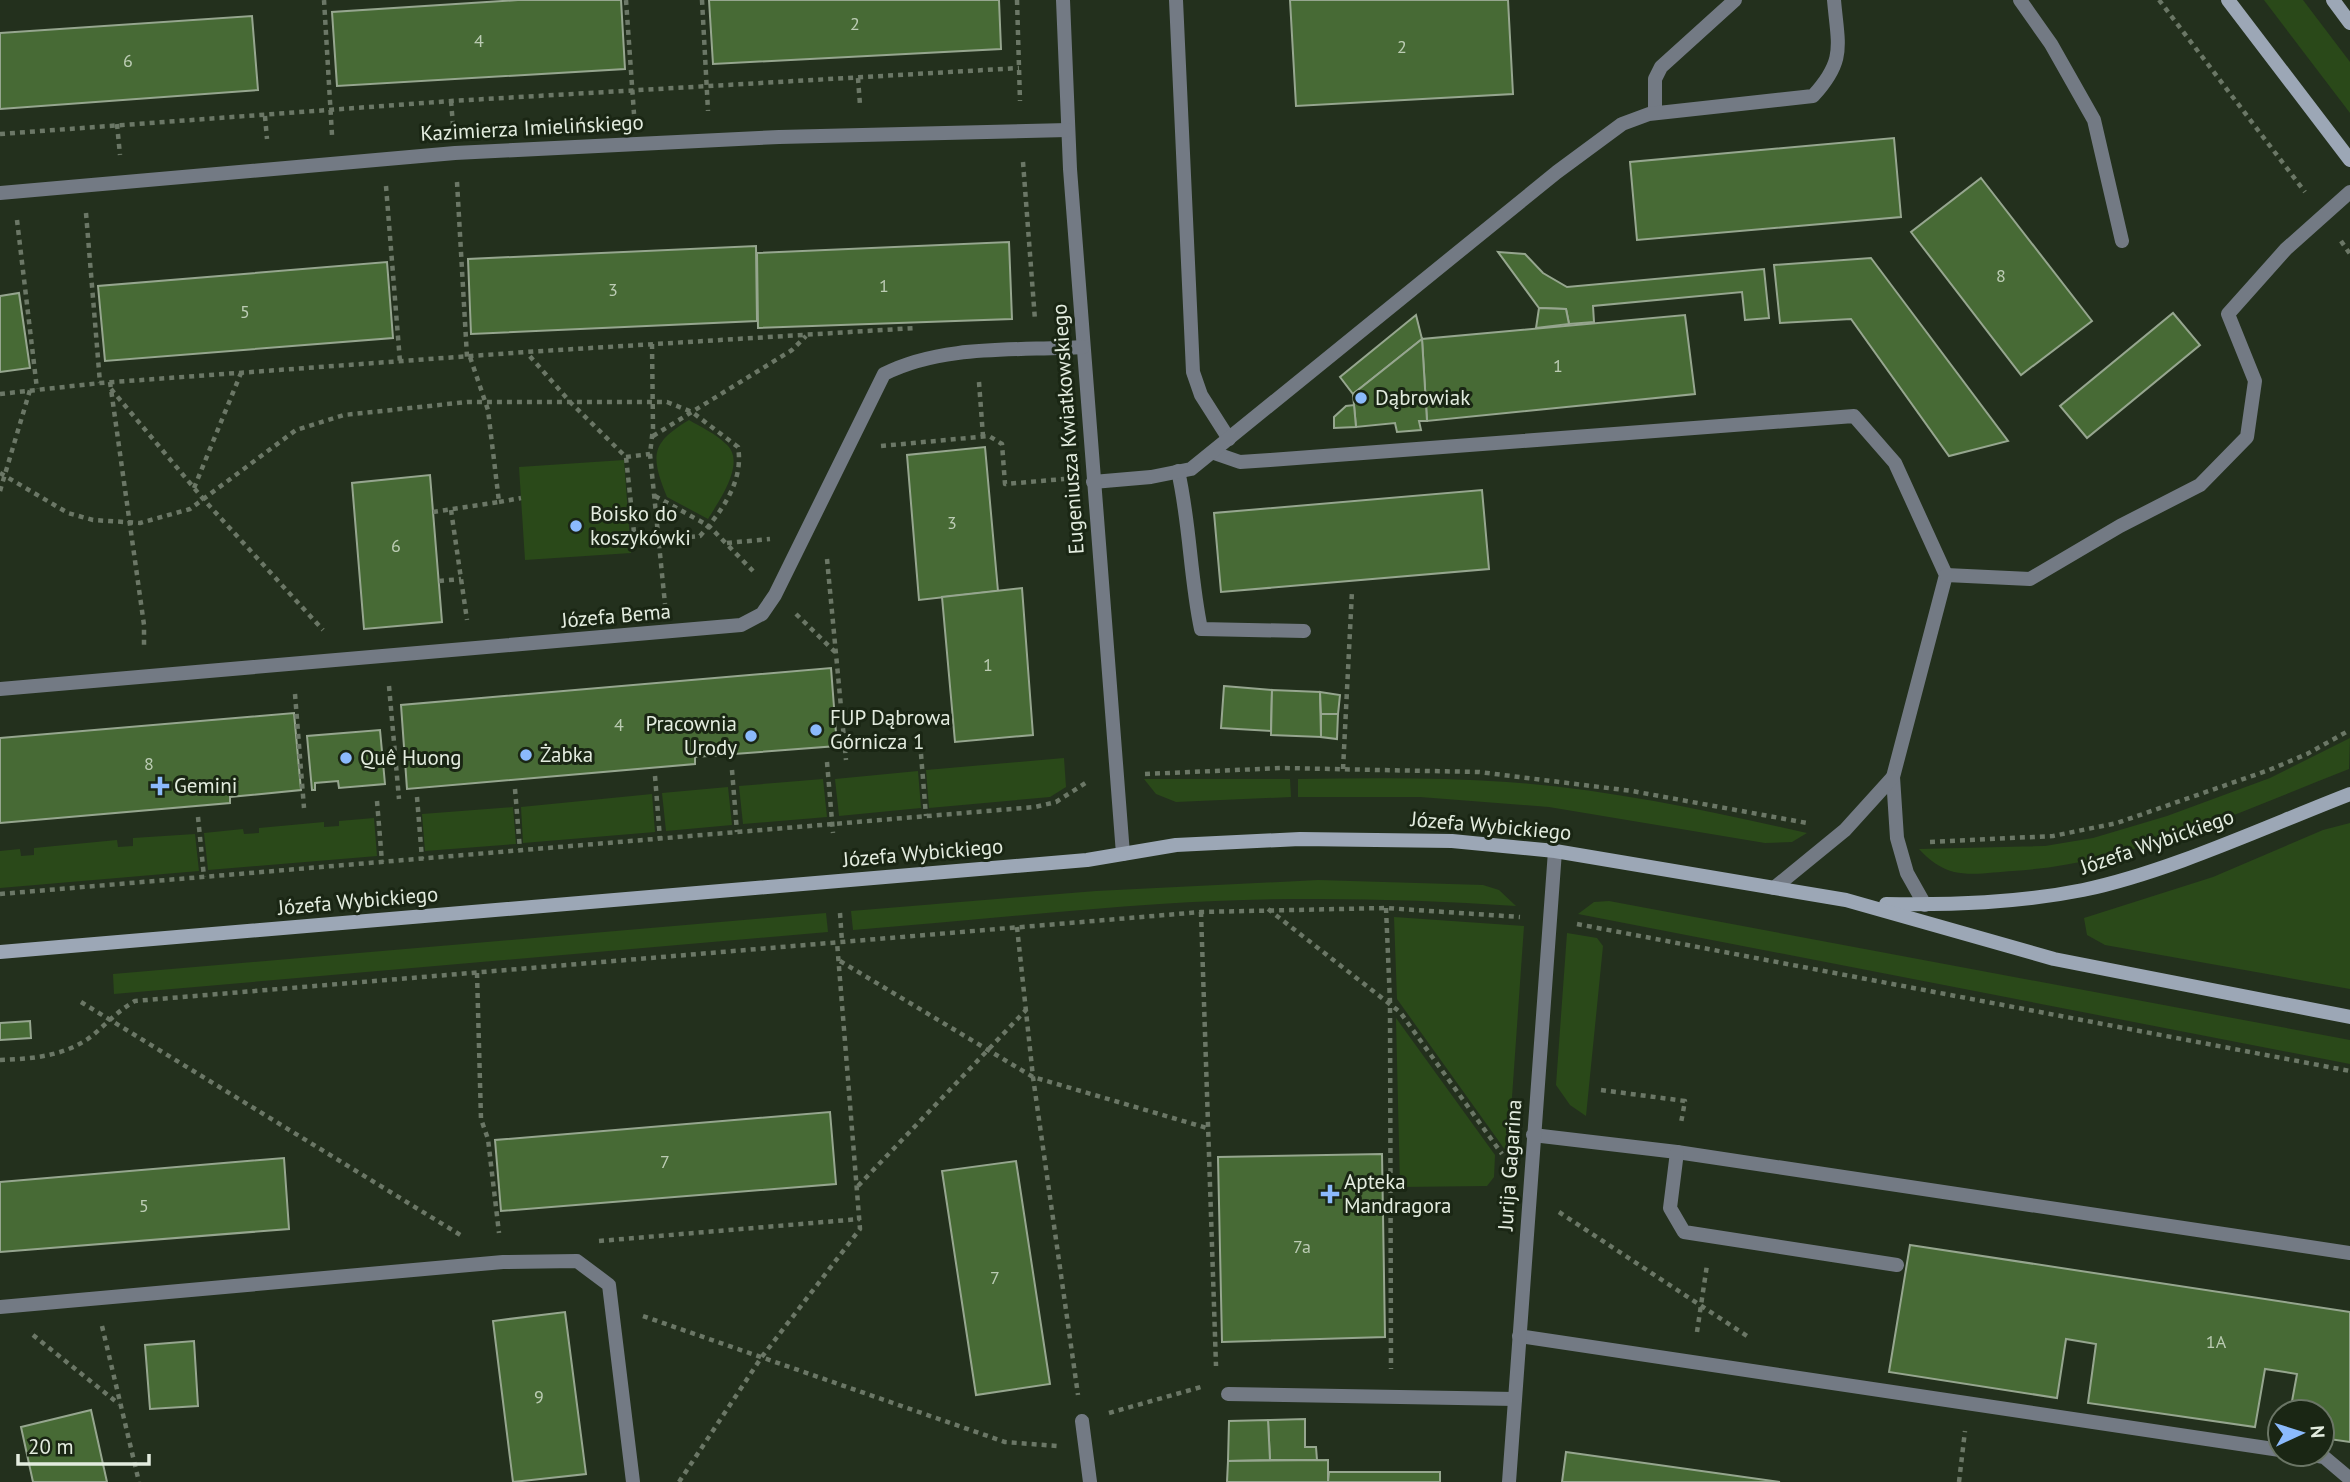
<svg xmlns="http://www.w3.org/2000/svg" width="2350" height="1482" viewBox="0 0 2350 1482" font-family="'PT Sans',sans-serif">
	<rect width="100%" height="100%" fill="#23301d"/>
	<!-- green -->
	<g fill="#2a4919">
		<polygon points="2264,0 2303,0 2350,62 2350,113"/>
		<path d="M 689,420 C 701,427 716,434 726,444 C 747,462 719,501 708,519 L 667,497 C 650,455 651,443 689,420 Z"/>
		<polygon points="624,460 631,553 525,560 519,467"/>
		<path d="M 2350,738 L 2349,769 C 2239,812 2132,863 2013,871 C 1995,872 1972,876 1954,872 C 1941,869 1928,859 1919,849 L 2045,846 L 2093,838 L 2167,816 L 2270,778 Z"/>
		<polygon points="1064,758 1066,787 1050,797 929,808 926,770"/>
		<polygon points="918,771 921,808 839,816 835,779"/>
		<polygon points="823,779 827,817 743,824 739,786"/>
		<polygon points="1144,779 1290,779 1291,797 1176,802 1156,794"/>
		<path d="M 1298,779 C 1367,778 1438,777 1507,782 C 1608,789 1708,811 1807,833 L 1792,842 L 1765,843 L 1549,807 L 1420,797 L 1298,797 Z"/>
		<polygon points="728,787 732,825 666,831 662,793"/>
		<polygon points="652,794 655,832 523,843 521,807"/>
		<polygon points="513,807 516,844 425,851 422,814"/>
		<polygon points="374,818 377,856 208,870 204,833 243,829 244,834 259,833 259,828 324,822 324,827 339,826 339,821"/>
		<polygon points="2350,823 2350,989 2105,945 2087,935 2084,918 2213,877 2323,830"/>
		<polygon points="195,834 199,871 0,888 0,851 20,849 21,856 34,855 34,848 117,840 118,847 133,846 133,838"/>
		<path d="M 1318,880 L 1483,885 L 1499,890 L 1516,906 C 1397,898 1278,896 1160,904 C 1057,911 955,922 853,930 L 851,911 L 1096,891 Z"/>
		<polygon points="1609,901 2350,1040 2350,1064 1578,914 1594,902"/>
		<polygon points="826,913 828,932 114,994 113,974"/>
		<polygon points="1394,917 1524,926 1508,1154 1397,999"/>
		<polygon points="1567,933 1597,938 1603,946 1586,1116 1570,1105 1556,1085"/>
		<polygon points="1396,1018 1495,1155 1494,1177 1487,1186 1400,1187"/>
	</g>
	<!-- building -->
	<g fill="#476a35" stroke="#96a68f" stroke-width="2">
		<polygon points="518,0 621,0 625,69 337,86 332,12"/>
		<polygon points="709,0 999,0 1001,49 713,64"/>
		<polygon points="1290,0 1508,0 1513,94 1296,106"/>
		<polygon points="252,16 258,90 0,109 0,33"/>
		<polygon points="1894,138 1901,217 1637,240 1630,162"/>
		<polygon points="1981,178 2092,321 2021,375 1911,232"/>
		<polygon points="1009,242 1012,319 758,328 757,253"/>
		<polygon points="756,246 757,321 471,334 468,259"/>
		<polygon points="1498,252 1525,254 1543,273 1567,287 1764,269 1769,318 1745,320 1742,292 1593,306 1594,322 1569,324 1566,309 1539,308"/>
		<polygon points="1871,258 2008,441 1949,456 1851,319 1780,323 1774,265"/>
		<polygon points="387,262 393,338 105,361 98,286"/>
		<polygon points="19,293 30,368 0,372 0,296"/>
		<polygon points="1539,308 1566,309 1569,324 1536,328"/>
		<polygon points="2173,313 2200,345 2087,438 2060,406"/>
		<polygon points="1416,315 1422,339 1353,394 1340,377"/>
		<polygon points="1685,315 1695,394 1427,421 1422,339"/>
		<polygon points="1422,339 1427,421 1419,421 1421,430 1397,432 1395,423 1356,427 1353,394"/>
		<polygon points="1354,405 1356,427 1334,428 1334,417 1346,406"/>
		<polygon points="985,447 998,591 919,600 907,455"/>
		<polygon points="430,475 442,622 364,629 352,483"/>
		<polygon points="1482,490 1489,569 1221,592 1214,513"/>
		<polygon points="1022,588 1033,735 955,742 942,597"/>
		<polygon points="831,668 837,746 695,757 695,764 407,789 401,705"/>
		<polygon points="1224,686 1272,690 1271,731 1221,728"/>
		<polygon points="1272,690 1320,692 1321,737 1271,735"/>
		<polygon points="1320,692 1340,695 1338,714 1321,714"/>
		<polygon points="294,713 301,790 230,797 230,803 0,823 0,738"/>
		<polygon points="1321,714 1338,714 1337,739 1321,737"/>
		<polygon points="380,730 385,784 339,788 338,781 315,783 315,790 312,790 307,736"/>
		<polygon points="30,1021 31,1038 0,1040 0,1023"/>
		<polygon points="830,1112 836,1184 501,1211 495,1140"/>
		<polygon points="1382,1154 1385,1337 1222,1342 1218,1157"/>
		<polygon points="284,1158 289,1229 0,1252 0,1182"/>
		<polygon points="1016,1161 1050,1384 976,1395 942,1171"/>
		<polygon points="1910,1245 2350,1312 2350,1442 2322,1438 2322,1412 2290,1412 2297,1374 2265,1369 2255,1427 2088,1403 2096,1344 2066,1339 2057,1398 1889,1372"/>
		<polygon points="565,1312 586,1474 513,1482 493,1321"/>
		<polygon points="194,1341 198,1406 150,1409 145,1345"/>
		<polygon points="91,1410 107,1482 33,1482 21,1427"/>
		<polygon points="1305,1419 1305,1447 1316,1447 1317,1460 1270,1460 1268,1420"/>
		<polygon points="1268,1420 1270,1460 1228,1461 1229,1421"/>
		<polygon points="1566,1452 1780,1482 1562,1482"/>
		<polygon points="1328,1460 1328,1482 1227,1482 1228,1461"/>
		<polygon points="1329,1472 1440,1472 1440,1482 1328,1482"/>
	</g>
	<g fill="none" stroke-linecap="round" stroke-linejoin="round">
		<!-- path -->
		<g stroke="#6b7766" stroke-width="4.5" stroke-dasharray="5 5" stroke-linecap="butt">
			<polyline points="324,0 332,135"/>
			<polyline points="626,0 634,114"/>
			<polyline points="702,0 708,111"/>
			<polyline points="1017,0 1020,101"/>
			<polyline points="2159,0 2305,192"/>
			<polyline points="858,78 860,105"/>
			<polyline points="451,101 453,125"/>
			<polyline points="265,116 267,139"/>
			<polyline points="117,124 120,155"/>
			<polyline points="0,134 451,101 1019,68"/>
			<polyline points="1023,162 1035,320"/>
			<polyline points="457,182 467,357"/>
			<polyline points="386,186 400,362"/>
			<polyline points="86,213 100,383"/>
			<polyline points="17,220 37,389"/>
			<polyline points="2341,241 2350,254"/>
			<polyline points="652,344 653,428 650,454 665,604"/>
			<polyline points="110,382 144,625 144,648"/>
			<polyline points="979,382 983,436"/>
			<polyline points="111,389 205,501 323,630"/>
			<polyline points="0,394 100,383 526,352 915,328"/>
			<polyline points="653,436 792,350 806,336"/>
			<polyline points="881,446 989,436 1002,444 1005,484 1064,479"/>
			<polyline points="626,457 650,454"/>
			<path d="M 0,473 L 68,513 L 93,520 L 140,523 L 190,509 L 296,430 L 344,415 L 467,402 L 667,402 L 692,412 L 738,447 C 744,481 722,511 700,536 L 635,542 L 626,457 L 571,403 L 527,353"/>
			<polyline points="194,488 241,373"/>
			<polyline points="0,491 30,390"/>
			<polyline points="655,496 709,526 753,571"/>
			<polyline points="499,502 521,498"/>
			<polyline points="451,510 467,620"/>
			<polyline points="433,512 499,502 488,410 470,357"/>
			<polyline points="727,543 770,539"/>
			<polyline points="827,559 846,760"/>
			<polyline points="439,581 461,579"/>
			<polyline points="796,614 835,652"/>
			<polyline points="389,686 399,799"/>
			<polyline points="295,694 304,808"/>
			<polyline points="921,754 926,816"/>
			<polyline points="827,762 833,833"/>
			<polyline points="1343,769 1352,591"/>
			<polyline points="732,770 737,832"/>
			<polyline points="1145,774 1282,768 1479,772 1632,791 1807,823"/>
			<polyline points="655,776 660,839"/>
			<polyline points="515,789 520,850"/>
			<polyline points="417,797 422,859"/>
			<polyline points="377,801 382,862"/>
			<polyline points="198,817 204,877"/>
			<polyline points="1930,842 2053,836 2117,823 2269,770 2307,754 2350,730"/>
			<polyline points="0,894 1035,807 1056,802 1087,782"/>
			<polyline points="1386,908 1390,1002 1391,1369"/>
			<polyline points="1268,909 1400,1012 1502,1154"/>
			<polyline points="1201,912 1216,1366"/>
			<polyline points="840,913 842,942"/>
			<polyline points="1577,924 2350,1071"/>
			<polyline points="1017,927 1033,1077 1078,1395"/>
			<polyline points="840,961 1033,1077 1207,1128"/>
			<polyline points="477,973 481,1119 488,1139 499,1233"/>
			<polyline points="81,1002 462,1236"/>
			<path d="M 0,1060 C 32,1059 67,1056 93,1035 C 107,1023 119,1010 135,1001 L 1201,912 L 1386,908 L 1520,917"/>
			<polyline points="1601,1090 1685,1101 1681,1123"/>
			<polyline points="858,1186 1026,1010"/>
			<polyline points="1559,1212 1750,1338"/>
			<polyline points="599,1241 860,1219"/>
			<polyline points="643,1316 1005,1442 1058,1446"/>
			<polyline points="102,1326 139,1482"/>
			<polyline points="1697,1332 1707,1265"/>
			<polyline points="33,1335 119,1404"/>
			<polyline points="1109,1413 1201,1387"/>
			<polyline points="679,1482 761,1358 860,1229 837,942"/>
			<polyline points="1959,1482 1965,1431"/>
		</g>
		<!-- lane -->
		<g stroke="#737a84" stroke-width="14">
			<polyline points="1176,0 1193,372 1201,395 1229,439"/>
			<polyline points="2020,0 2051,44 2094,120 2122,241"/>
			<polyline points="1655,113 1655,79 1661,67 1735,0"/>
			<polyline points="1214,453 1240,462 1270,460 1854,416 1895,463 1946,575 1893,777 1897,838 1907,873 1925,905"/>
			<path d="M 1178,471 C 1190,523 1190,577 1201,629 L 1304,631"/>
			<path d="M 1093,482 L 1151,477 L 1191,469 L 1557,172 L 1622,124 L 1649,114 L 1813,96 C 1846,60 1838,46 1834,0"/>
			<polyline points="1946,575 2030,579 2120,526 2200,485 2247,437 2255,381 2228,314 2286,249 2350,192"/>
			<polyline points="1774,888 1845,830 1893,777"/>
			<polyline points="1533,1135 1677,1152 2350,1253"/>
			<polyline points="1677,1152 1670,1208 1684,1232 1897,1265"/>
			<polyline points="0,1307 503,1262 577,1261 609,1285 633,1482"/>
			<polyline points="1519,1336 2280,1450"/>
			<polyline points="1228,1394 1515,1399"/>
			<polyline points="1082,1421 1090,1482"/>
			<polyline points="2307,1454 2324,1457 2350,1479"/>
		</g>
		<!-- street -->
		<g stroke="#737a84" stroke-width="14">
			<polyline points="1063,0 1070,169 1123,854"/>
			<polyline points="0,193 455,153 779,137 1068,130"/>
			<path d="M 0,689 L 741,625 L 762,614 L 775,595 L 884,374 C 943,344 1017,351 1083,347"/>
			<polyline points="1509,1482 1555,851"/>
		</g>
		<!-- secondary -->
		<g stroke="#9ca7b6" stroke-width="14">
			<polyline points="2228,0 2350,160"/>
			<polyline points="2333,0 2350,23"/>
			<path d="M 1886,904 C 1952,905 2018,903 2083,890 C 2169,872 2267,826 2350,794"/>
			<polyline points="0,952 1087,860 1176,845 1300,839 1452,841 1555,851 1846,900 2054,959 2350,1017"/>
		</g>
	</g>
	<!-- markers -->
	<g fill="#8bbafc" stroke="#1a2614" stroke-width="2.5">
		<circle cx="1361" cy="398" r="7"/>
		<circle cx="576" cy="526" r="7"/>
		<circle cx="816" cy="730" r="7"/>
		<circle cx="751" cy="736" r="7"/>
		<circle cx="526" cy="755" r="7"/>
		<circle cx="346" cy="758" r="7"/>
		<path d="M156.5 775.5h7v7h7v7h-7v7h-7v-7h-7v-7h7z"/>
		<path d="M1326.5 1183.5h7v7h7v7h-7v7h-7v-7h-7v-7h7z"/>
	</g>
	<g text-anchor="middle" stroke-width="6" stroke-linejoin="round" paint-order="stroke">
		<!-- number labels -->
		<g font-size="18" fill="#bcccb4">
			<text x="855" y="30">2</text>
			<text x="479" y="47">4</text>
			<text x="1402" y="53">2</text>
			<text x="128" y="67">6</text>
			<text x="2001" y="282">8</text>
			<text x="884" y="292">1</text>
			<text x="613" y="296">3</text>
			<text x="245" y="318">5</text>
			<text x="1558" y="372">1</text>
			<text x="952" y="529">3</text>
			<text x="396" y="552">6</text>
			<text x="988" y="671">1</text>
			<text x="619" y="731">4</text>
			<text x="149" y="770">8</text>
			<text x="665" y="1168">7</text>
			<text x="144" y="1212">5</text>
			<text x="1302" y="1253">7a</text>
			<text x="995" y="1284">7</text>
			<text x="2216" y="1348">1A</text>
			<text x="539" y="1403">9</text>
		</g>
		<!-- street labels -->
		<g font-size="21" fill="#e3ecdf" stroke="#1a2614">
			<text transform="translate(532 128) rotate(-3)" y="7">Kazimierza Imielińskiego</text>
			<text transform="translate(1068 429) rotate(-94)" y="7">Eugeniusza Kwiatkowskiego</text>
			<text transform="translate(616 616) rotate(-5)" y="7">Józefa Bema</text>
			<text transform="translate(1491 826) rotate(5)" y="7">Józefa Wybickiego</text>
			<text transform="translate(2157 842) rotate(-19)" y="7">Józefa Wybickiego</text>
			<text transform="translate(923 853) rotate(-5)" y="7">Józefa Wybickiego</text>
			<text transform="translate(358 901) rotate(-5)" y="7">Józefa Wybickiego</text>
			<text transform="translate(1510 1165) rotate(-86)" y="7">Jurija Gagarina</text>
		</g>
		<!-- poi labels -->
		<g font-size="21" fill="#e3ecdf" stroke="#1a2614" text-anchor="start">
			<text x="1375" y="405">Dąbrowiak</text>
			<text x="590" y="521">Boisko do<tspan x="590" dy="24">koszykówki</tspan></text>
			<text x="830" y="725">FUP Dąbrowa<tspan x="830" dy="24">Górnicza 1</tspan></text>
			<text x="737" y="731" text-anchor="end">Pracownia<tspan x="737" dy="24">Urody</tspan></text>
			<text x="540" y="762">Żabka</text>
			<text x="360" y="765">Quê Huong</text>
			<text x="174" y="793">Gemini</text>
			<text x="1344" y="1189">Apteka<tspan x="1344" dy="24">Mandragora</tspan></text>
		</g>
	</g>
	<!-- north arrow -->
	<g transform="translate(2301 1433) rotate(86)"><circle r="33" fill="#1a2614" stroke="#6a7565" stroke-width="2"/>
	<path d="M0-5L12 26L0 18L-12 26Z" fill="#8bbafc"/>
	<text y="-10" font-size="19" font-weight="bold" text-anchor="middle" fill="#e3ecdf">N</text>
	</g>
	<!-- scale -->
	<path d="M18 1454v10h131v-10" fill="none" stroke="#e3ecdf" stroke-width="3.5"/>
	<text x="28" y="1454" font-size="21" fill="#e3ecdf" stroke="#1a2614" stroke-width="5" paint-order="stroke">20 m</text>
</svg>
